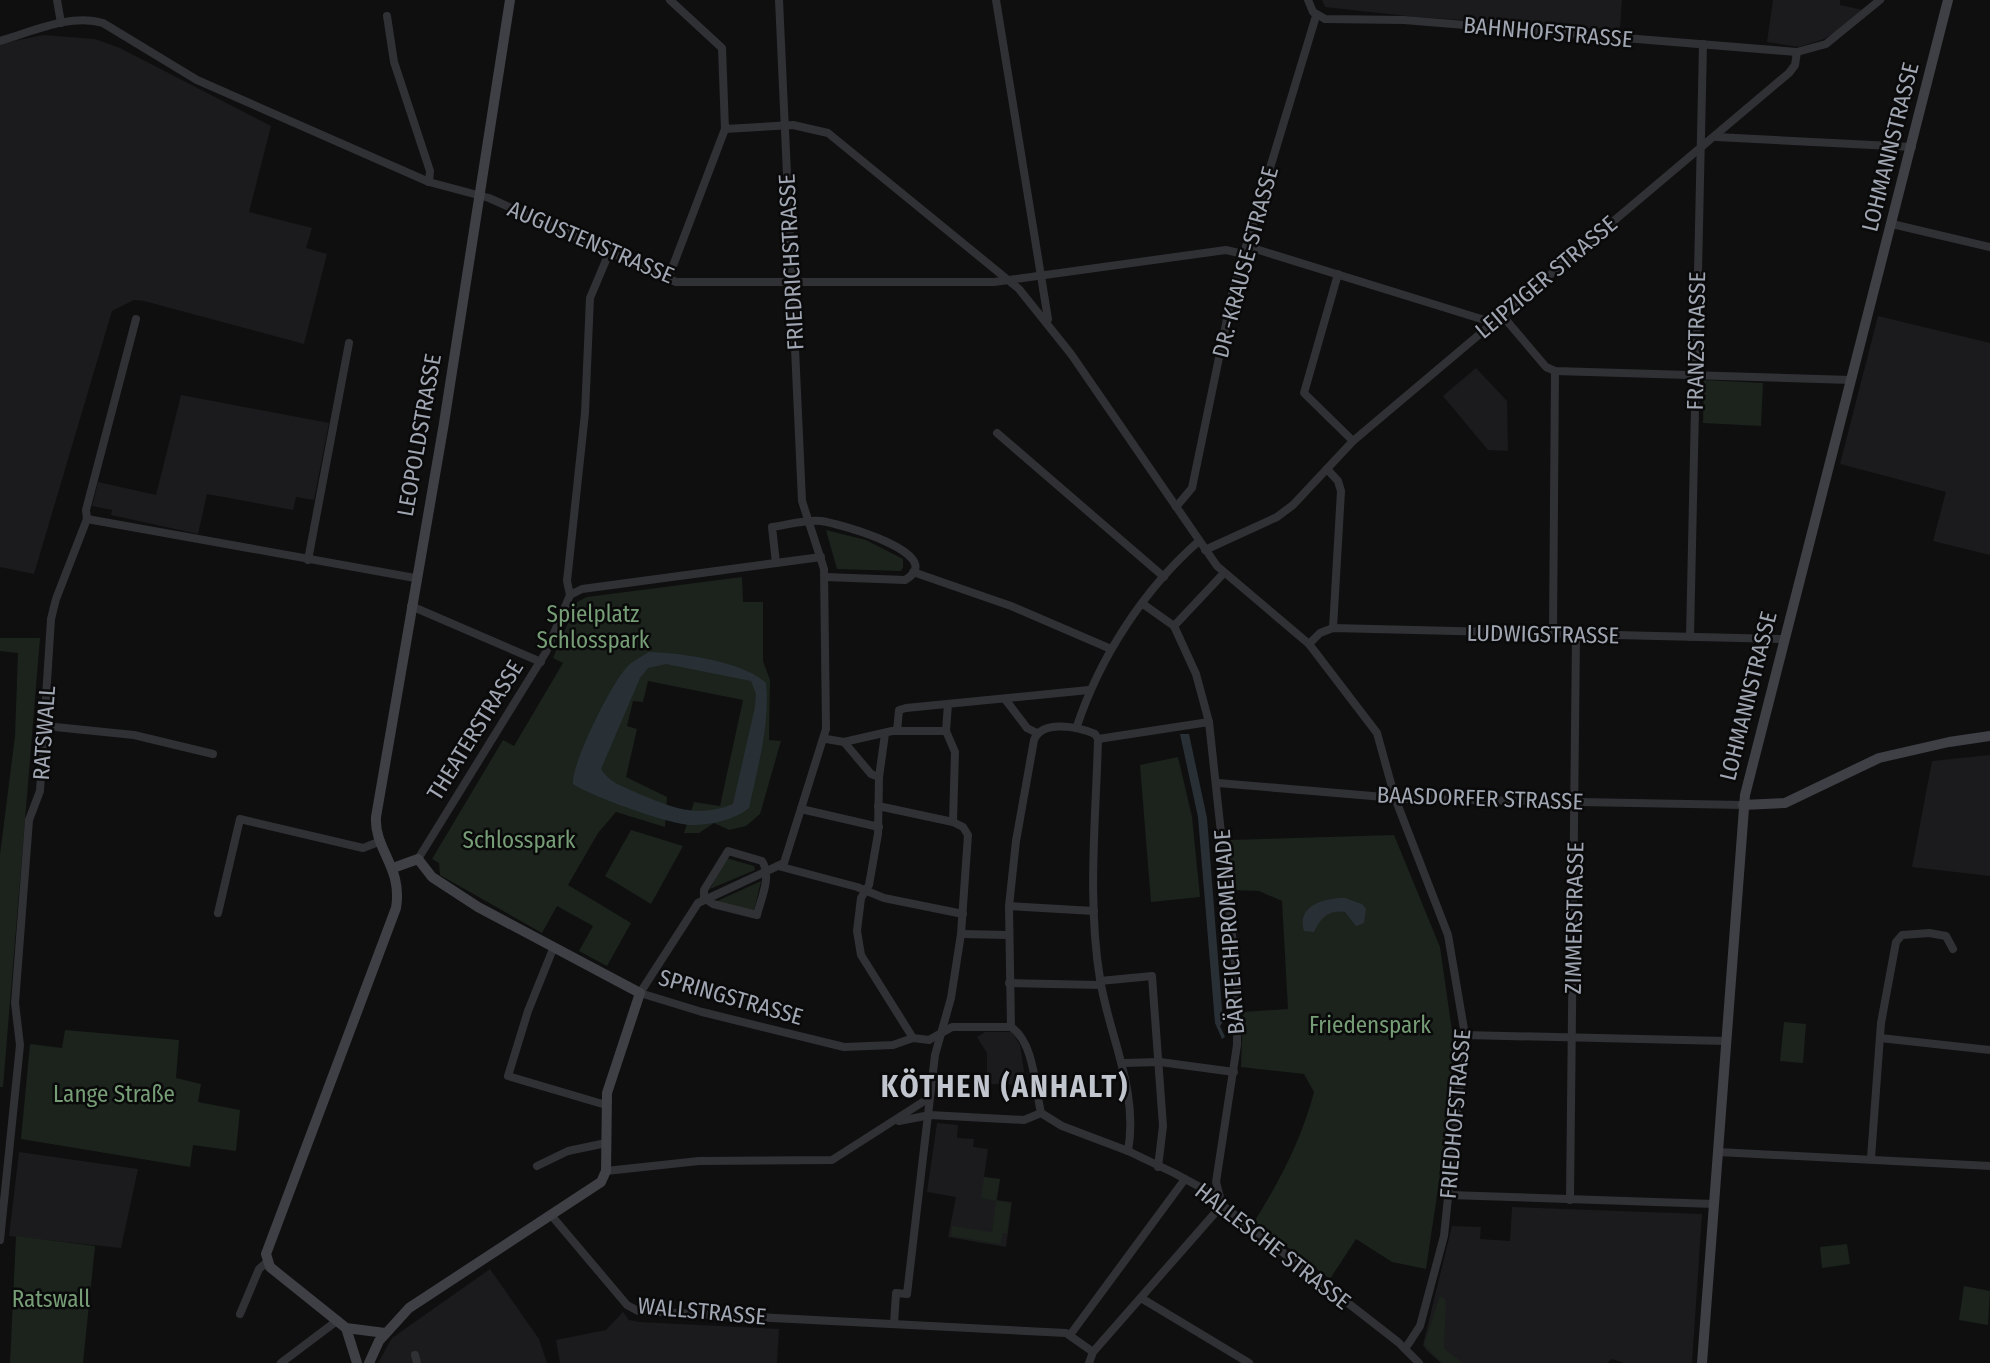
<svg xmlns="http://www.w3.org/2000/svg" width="1990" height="1363" viewBox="0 0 1990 1363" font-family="'Fira Sans Condensed',sans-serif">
	<rect width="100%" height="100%" fill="#0f0f10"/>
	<!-- built -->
	<g fill="#1b1b1d">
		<polygon points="1322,0 1622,0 1620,30 1416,17 1325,7"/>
		<polygon points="1773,0 1840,0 1840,5 1863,10 1843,28 1824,39 1799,47 1767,42"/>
		<polygon points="43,35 95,39 120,48 271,126 249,212 312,228 306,248 327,254 304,344 144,301 134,300 112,311 34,574 0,567 0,44"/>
		<polygon points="1878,316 1990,343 1990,555 1933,541 1946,492 1840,464"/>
		<polygon points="1476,368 1507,401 1508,451 1488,450 1443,396"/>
		<polygon points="181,395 329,423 314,500 296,497 293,510 207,494 198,534 111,515 112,510 92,506 98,482 156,495"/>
		<polygon points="1990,755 1990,876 1912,867 1932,761"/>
		<polygon points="985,1032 1012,1032 1020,1045 1026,1085 987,1084 987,1053 977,1037"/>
		<polygon points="937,1123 958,1125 957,1138 974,1139 973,1147 988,1149 984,1177 1000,1179 997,1200 1012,1202 1006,1247 948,1237 956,1197 927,1192"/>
		<polygon points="19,1152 138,1169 121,1248 9,1236"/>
		<polygon points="1512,1207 1702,1214 1692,1363 1624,1363 1612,1359 1607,1363 1441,1363 1426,1350 1423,1345 1452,1226 1481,1227 1480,1239 1510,1241"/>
		<polygon points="490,1269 539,1339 547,1363 378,1363 392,1338"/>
		<polygon points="623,1312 629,1320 640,1322 779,1329 777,1363 560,1363 556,1340 606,1330"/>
	</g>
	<!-- green -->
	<g fill="#1b231c">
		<polygon points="1704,380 1763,383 1761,426 1703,423"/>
		<polygon points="826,530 866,540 903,559 903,567 901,571 837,569"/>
		<polygon points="742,577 743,602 763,602 763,661 770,680 769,740 781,741 760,814 746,826 729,830 714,823 699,833 684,833 694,802 720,806 743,700 648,681 643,702 633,701 627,726 637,729 626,777 667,797 665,827 616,812 598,833 568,885 631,923 607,966 579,951 593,926 557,906 542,933 440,875 439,863 432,859 503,740 514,746 563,663 553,658 577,602 587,597"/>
		<polygon points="0,638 40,638 3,1087 0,1087 0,855 15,736 18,653 0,651"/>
		<polygon points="1178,757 1192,817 1200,897 1151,902 1140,765"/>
		<polygon points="631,830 683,846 651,904 605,876"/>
		<path d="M 1394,835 L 1440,947 L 1454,1045 L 1445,1142 L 1426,1269 L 1392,1262 L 1356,1239 L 1330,1279 L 1254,1222 C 1280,1181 1302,1138 1314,1092 L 1304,1074 L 1241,1067 L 1243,1012 L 1288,1009 L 1282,901 L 1259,891 L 1232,890 L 1228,840 Z"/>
		<polygon points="726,858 754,866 755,870 710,889"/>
		<polygon points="761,881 754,911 715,902"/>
		<polygon points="1784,1022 1806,1024 1803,1063 1780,1061"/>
		<polygon points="65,1030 179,1040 176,1078 201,1084 198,1102 240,1110 236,1151 193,1145 190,1167 21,1139 30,1044 62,1048"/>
		<polygon points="984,1177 1000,1179 996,1201 1011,1203 1007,1233 1003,1233 1001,1244 951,1236 952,1226 992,1232 996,1201 981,1198"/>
		<polygon points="16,1236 95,1246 83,1363 10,1363"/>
		<polygon points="1847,1244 1850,1264 1822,1268 1820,1247"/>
		<polygon points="1964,1286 1990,1291 1988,1325 1959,1320"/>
		<polygon points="1440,1296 1446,1300 1444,1349 1463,1363 1442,1363 1424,1345"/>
	</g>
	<!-- water -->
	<g fill="#283036" fill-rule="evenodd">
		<path d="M 649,652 C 680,653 743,661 766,683 C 770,725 758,766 749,808 C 734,820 711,825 692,825 C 670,825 591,796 573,784 C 571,764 614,677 630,664 C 636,659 643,656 649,652 ZM 666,664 L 751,681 L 756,694 L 755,707 L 733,804 C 696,819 671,807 637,793 C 622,786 610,783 601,769 L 640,678 L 648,668 Z"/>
		<polygon points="1180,734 1189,734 1207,818 1223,1022 1220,1026 1225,1037 1222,1039 1215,1023 1198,817"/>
		<path d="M 1345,898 L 1362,904 L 1366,909 L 1364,923 L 1356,926 L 1345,912 C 1329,909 1320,918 1314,932 L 1304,931 C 1296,905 1325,898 1345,898 Z"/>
	</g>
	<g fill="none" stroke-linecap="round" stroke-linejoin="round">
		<!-- street -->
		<g stroke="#303135" stroke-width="8">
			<polyline points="57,0 61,23"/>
			<polyline points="670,0 722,48 725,129 793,125 828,133 1019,289 1071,354 1217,566 1309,644 1377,733 1395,798 1448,935 1465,1035 1444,1236 1420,1326 1405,1349"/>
			<path d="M 779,0 L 802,501 L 824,569 L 826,729 L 784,863 L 698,903 L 640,993 L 702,1012 L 844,1047 L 893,1045 L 913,1038 L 929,1040 L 952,1027 L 1011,1027 C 1034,1042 1035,1087 1041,1113"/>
			<polyline points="996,0 1048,319"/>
			<polyline points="1308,0 1313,12 1325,19 1404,20 1797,52 1826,44 1880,0"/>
			<polyline points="387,16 394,62 430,171 429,182"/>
			<path d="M 0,41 C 32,32 70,13 103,23 L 197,80 L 429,182 L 489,198 L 676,282 L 994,282 L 1226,250 L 1243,254"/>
			<polyline points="1716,137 1912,147"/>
			<polyline points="1892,224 1990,247"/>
			<polyline points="1246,246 1491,322"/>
			<polyline points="1338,274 1304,393 1353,441"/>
			<polyline points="668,279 725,129"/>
			<polyline points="1501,314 1546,367 1555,371 1851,380"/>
			<polyline points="997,433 1164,577"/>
			<polyline points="1327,469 1338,481 1341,491 1333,628"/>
			<polyline points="1176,507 1192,488 1233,290 1316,16"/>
			<polyline points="87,519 415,578"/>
			<polyline points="1205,550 1277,517 1293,505 1353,441 1789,73 1795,65 1797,52"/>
			<polyline points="308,560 349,343"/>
			<path d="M 776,563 L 772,527 C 787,525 807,519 821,521 C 837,523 950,554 905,580 L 825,577"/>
			<polyline points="913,572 1011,606 1111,649"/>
			<polyline points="570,595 567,581 585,413 590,298 609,253"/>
			<polyline points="570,595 582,589 821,557"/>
			<polyline points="1143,604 1174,626"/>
			<polyline points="411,606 541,662"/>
			<polyline points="1174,626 1196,674 1209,722 1237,981 1237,1045 1216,1182 1222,1205"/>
			<polyline points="1174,626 1223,574"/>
			<polyline points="1553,634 1555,371"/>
			<polyline points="1690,637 1703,44"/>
			<polyline points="1309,644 1320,633 1333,628 1783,639"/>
			<polyline points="1005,699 1027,728 1037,733"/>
			<polyline points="948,704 946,731 955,752 953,822"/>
			<polyline points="45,726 134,735 213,754"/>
			<path d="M 1077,726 C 1100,657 1144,589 1199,541"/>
			<polyline points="897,731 899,710 906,708 1089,690"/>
			<polyline points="885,734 879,777 878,834 869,885 861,898 857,931 861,955 913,1038"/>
			<polyline points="826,739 844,742 892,731 946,731"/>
			<path d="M 1098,739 C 1096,818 1087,900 1100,979 C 1109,1036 1139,1091 1128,1151"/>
			<polyline points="1098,739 1209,722"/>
			<polyline points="844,742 871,774 879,777"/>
			<polyline points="1218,783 1408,799 1743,805"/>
			<polyline points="878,806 953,822 963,827 968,835 961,934 951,998 935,1055 907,1294 896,1293 894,1324"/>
			<polyline points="801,809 879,827"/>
			<path d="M 728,851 L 762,861 C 772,877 761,898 757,915 L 713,904 L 704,898 L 704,890 Z"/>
			<polyline points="418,859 546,652 570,595"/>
			<polyline points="778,866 857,887 884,898 963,914"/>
			<polyline points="1009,906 1094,911"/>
			<polyline points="218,913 240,819 363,848 381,841"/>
			<polyline points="961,934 1009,935"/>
			<polyline points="553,949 528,1011 508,1076 606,1105"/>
			<polyline points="1100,981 1152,976 1163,1126 1158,1167"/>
			<polyline points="1009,983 1101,985"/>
			<path d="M 1011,1027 L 1009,906 L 1016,841 L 1034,740 C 1042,719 1079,727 1095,734 L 1098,739"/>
			<polyline points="1465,1035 1726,1041"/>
			<polyline points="1880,1038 1990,1050"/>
			<polyline points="1123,1063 1160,1062 1234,1072"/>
			<polyline points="1041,1113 1062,1126 1128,1151 1174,1173 1211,1193 1222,1205 1398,1342 1419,1363"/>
			<polyline points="899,1121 930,1115 1024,1120 1041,1113"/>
			<polyline points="1718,1152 1990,1166"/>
			<polyline points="1871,1158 1881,1023 1896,942 1902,935 1929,933 1946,936 1953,949"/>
			<polyline points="537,1166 568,1151 606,1143"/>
			<polyline points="606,1171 699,1161 832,1160 929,1098"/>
			<polyline points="1449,1195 1714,1204"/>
			<polyline points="1570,1200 1576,635"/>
			<polyline points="551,1215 627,1305 638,1311 1066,1333 1093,1352"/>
			<polyline points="0,1240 20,1045 15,1003 29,820 40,791 51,619 56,599 87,519 86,510 136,319"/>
			<polyline points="1141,1298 1249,1363"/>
			<polyline points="240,1314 259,1269 267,1262"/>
			<polyline points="1070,1335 1185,1179"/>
			<polyline points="415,1355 417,1363"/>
			<polyline points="281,1363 338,1320"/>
			<polyline points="1089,1363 1093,1352 1222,1205"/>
		</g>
		<!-- secondary -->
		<g stroke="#3e4045" stroke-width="10">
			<polyline points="1743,805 1785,803 1879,758 1949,742 1990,736"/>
			<polyline points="346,1328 385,1333"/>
			<path d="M 357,1363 L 346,1328 L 270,1267 L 266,1254 L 396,908 C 403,867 374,850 376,817 L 444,423 L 510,0"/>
			<polyline points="369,1363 379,1341 409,1308 601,1182 606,1171 607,1093 640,993 478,907 432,877 418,859 393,868"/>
			<polyline points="1702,1363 1745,795 1948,0"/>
		</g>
	</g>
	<g text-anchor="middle" stroke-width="5" stroke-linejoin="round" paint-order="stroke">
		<!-- street labels -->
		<g font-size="23" fill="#a0a6b2" stroke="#0a0a0b">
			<text transform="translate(1548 32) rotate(5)" y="8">BAHNHOFSTRASSE</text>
			<text transform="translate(1890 147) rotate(-76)" y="8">LOHMANNSTRASSE</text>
			<text transform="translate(591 242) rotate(23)" y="8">AUGUSTENSTRASSE</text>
			<text transform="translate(791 262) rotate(-93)" y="8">FRIEDRICHSTRASSE</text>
			<text transform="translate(1245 262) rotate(-75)" y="8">DR.-KRAUSE-STRASSE</text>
			<text transform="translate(1546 277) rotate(-40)" y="8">LEIPZIGER STRASSE</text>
			<text transform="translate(1696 341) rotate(-89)" y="8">FRANZSTRASSE</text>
			<text transform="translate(419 435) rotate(-80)" y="8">LEOPOLDSTRASSE</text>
			<text transform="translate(1543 634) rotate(1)" y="8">LUDWIGSTRASSE</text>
			<text transform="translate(1748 696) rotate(-76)" y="8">LOHMANNSTRASSE</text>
			<text transform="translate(475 730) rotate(-58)" y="8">THEATERSTRASSE</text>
			<text transform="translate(44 733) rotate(-86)" y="8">RATSWALL</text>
			<text transform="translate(1480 798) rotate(2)" y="8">BAASDORFER STRASSE</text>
			<text transform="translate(1574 918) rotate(-89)" y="8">ZIMMERSTRASSE</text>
			<text transform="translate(1229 932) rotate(-94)" y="8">BÄRTEICHPROMENADE</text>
			<text transform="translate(731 997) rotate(16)" y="8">SPRINGSTRASSE</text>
			<text transform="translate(1455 1114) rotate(-85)" y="8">FRIEDHOFSTRASSE</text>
			<text transform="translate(1273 1246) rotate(38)" y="8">HALLESCHE STRASSE</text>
			<text transform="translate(702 1311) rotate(5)" y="8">WALLSTRASSE</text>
		</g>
		<!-- park labels -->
		<g font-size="23" fill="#769d76" stroke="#0a0a0b">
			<text x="593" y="622">Spielplatz<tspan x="593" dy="26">Schlosspark</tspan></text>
			<text x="519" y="848">Schlosspark</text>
			<text x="1370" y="1033">Friedenspark</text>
			<text x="114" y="1102">Lange Straße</text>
			<text x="51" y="1307">Ratswall</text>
		</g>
		<!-- district labels -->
		<g font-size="30" font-weight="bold" letter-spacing="2" fill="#c1c5ce" stroke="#0a0a0b">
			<text x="1005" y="1097">KÖTHEN (ANHALT)</text>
		</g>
	</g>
</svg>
